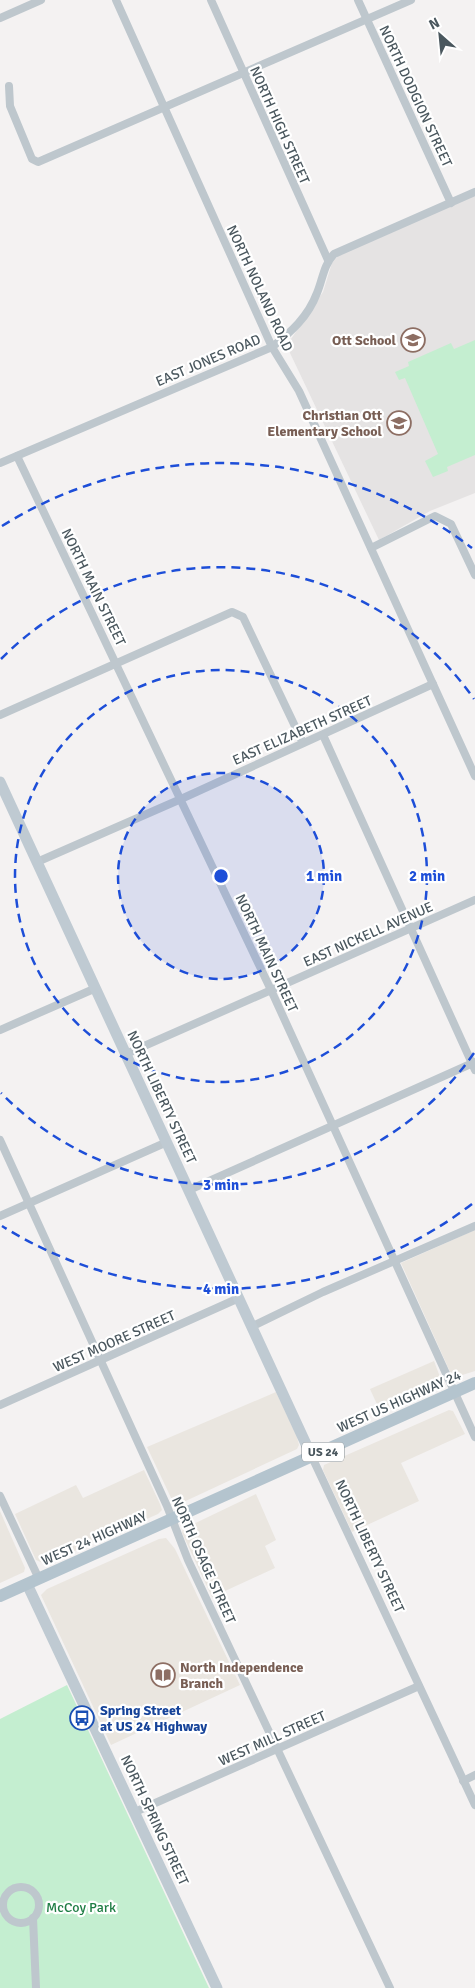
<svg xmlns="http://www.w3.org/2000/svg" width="475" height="1988" viewBox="0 0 475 1988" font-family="Signika,sans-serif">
	<rect width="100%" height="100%" fill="#f4f2f2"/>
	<!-- commercial -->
	<g fill="#eae6e0">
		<polygon points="475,1230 475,1371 456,1377 451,1374 401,1263"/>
		<polygon points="434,1361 440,1377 437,1388 381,1413 370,1389"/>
		<polygon points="276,1392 297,1437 299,1445 297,1449 177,1505 173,1502 147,1447"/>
		<polygon points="449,1410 453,1411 465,1434 401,1463 419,1501 352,1532 323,1470 324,1465"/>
		<polygon points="144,1470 160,1504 162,1510 158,1514 45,1564 36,1560 15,1514 76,1485 83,1498"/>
		<polygon points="256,1494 276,1540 265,1546 275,1568 212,1597 182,1533 183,1529"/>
		<polygon points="0,1511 25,1568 24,1572 0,1583"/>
		<polygon points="166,1538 175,1549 240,1685 111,1745 41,1595 47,1589 159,1539"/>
	</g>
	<!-- education -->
	<polygon fill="#e5e3e3" points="475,194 475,493 430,511 379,540 290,353 289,342 323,292 332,263 340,254"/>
	<!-- green -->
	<g fill="#c4eed0">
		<polygon points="475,340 475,455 447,467 448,471 433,477 425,461 438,454 405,378 399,380 395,372 409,366 408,362 451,343 454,349"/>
		<polygon points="67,1685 209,1988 0,1988 0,1719"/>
	</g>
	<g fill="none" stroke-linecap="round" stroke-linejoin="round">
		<!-- street -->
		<g stroke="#bec7cd" stroke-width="8">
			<polyline points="116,0 272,347 299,391 475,776"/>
			<polyline points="211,0 328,260"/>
			<polyline points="358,0 451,203"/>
			<polyline points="0,18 41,0"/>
			<polyline points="9,86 10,106 32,159 38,162 411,0"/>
			<polyline points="17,456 271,990 475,1437"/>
			<path d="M 0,463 L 272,347 C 291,332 308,317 317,293 C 323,279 323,266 334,254 L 475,192"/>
			<polyline points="371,548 435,516 451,524 475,575"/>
			<polyline points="0,715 232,612 243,617 303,743"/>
			<polyline points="323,735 475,1070"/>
			<polyline points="37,862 181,799 433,684"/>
			<polyline points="0,1030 96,988"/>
			<polyline points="126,1054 475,900"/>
			<polyline points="0,1140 167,1506 188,1560 390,1988"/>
			<polyline points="189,1190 475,1062"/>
			<polyline points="0,1216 167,1142"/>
			<polyline points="251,1327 323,1292 475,1226"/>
			<polyline points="0,1405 239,1298"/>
			<polyline points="312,1457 475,1805"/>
			<polyline points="0,1496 39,1579"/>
			<polyline points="463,1781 475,1775"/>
			<polyline points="135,1812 419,1686"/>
			<circle cx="21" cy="1905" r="18"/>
			<polyline points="33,1918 36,1988"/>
		</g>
		<!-- secondary -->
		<g stroke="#bfcad2" stroke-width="11">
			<polyline points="0,782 312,1457"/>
			<polyline points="27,1584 217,1988"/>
		</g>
		<!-- primary -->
		<polyline stroke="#b4c4ce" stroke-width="12" points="0,1596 475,1383"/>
	</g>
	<!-- distance rings -->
	<circle cx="221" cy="876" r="103" fill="#1d4ed8" fill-opacity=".12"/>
	<g fill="none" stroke="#1d4ed8" stroke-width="2.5" stroke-dasharray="9 6">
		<circle cx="221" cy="876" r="103"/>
		<circle cx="221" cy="876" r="206"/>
		<path d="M474 1053A309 309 0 0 1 1 1093M1 659A309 309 0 0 1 474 699"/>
		<path d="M472 1204A413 413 0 0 1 2 1226M2 526A413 413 0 0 1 472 548"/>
	</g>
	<!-- icons -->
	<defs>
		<g id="school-ring" transform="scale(1.25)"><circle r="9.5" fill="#fff" stroke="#8d6e63" stroke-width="1.5"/><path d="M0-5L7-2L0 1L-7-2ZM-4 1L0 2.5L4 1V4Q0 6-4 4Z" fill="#8d6e63"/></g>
		<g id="library-ring" transform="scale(1.25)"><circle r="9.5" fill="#fff" stroke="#8d6e63" stroke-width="1.5"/><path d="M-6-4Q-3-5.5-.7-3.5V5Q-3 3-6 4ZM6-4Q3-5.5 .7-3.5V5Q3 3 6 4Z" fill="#8d6e63"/></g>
		<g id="bus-ring" transform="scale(1.25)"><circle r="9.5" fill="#fff" stroke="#1a4fb4" stroke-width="1.5"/><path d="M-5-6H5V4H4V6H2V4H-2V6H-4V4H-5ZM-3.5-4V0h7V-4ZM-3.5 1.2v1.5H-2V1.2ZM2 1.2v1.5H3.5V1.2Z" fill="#1a4fb4"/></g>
	</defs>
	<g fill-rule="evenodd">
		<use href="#school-ring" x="413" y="340"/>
		<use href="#school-ring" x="399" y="423"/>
		<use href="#library-ring" x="163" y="1675"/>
		<use href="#bus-ring" x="82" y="1718"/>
	</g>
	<g text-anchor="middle" stroke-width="4.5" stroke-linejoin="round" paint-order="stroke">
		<!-- shield labels -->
		<rect fill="#fff" stroke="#80898e" stroke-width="1" x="302" y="1442.5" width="42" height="19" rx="4"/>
		<g font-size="12" font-weight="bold" fill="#4a575e">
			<text x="323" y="1456">US 24</text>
		</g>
		<!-- street labels -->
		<g font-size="14" fill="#4a575e" stroke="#fff">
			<text transform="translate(416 96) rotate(65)" y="5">NORTH DODGION STREET</text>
			<text transform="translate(280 125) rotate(66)" y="5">NORTH HIGH STREET</text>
			<text transform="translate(260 288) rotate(65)" y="5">NORTH NOLAND ROAD</text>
			<text transform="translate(208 360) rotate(-23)" y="5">EAST JONES ROAD</text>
			<text transform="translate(94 587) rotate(64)" y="5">NORTH MAIN STREET</text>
			<text transform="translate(302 730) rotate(-24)" y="5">EAST ELIZABETH STREET</text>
			<text transform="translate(368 934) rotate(-24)" y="5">EAST NICKELL AVENUE</text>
			<text transform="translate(267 953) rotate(65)" y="5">NORTH MAIN STREET</text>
			<text transform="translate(162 1097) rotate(65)" y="5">NORTH LIBERTY STREET</text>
			<text transform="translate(114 1341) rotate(-24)" y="5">WEST MOORE STREET</text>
			<text transform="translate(399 1401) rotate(-24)" y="5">WEST US HIGHWAY 24</text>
			<text transform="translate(94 1538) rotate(-24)" y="5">WEST 24 HIGHWAY</text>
			<text transform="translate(370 1546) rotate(65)" y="5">NORTH LIBERTY STREET</text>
			<text transform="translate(204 1560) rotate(66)" y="5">NORTH OSAGE STREET</text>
			<text transform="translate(272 1738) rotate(-24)" y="5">WEST MILL STREET</text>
			<text transform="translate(155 1820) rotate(65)" y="5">NORTH SPRING STREET</text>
		</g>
		<!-- education labels -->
		<g font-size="14" font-weight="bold" fill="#785e54" stroke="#fff" text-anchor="end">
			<text x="396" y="345">Ott School</text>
			<text x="382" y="420">Christian Ott<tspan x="382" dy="16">Elementary School</tspan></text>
			<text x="180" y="1672" text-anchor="start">North Independence<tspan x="180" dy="16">Branch</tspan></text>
		</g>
		<!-- transit labels -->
		<g font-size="14" font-weight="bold" fill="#164399" stroke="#fff" text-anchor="start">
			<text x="100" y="1715">Spring Street<tspan x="100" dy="16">at US 24 Highway</tspan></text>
		</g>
		<!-- park labels -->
		<g font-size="14" fill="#1e7d44" stroke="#fff">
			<text x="81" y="1912">McCoy Park</text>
		</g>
	</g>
	<circle cx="221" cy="876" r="8" fill="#1d4ed8" stroke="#fff" stroke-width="2.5"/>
	<g font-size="15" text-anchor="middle" font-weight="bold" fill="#1d4ed8" stroke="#fff" stroke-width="4.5" stroke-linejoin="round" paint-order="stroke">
		<text x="324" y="881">1 min</text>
		<text x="427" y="881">2 min</text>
		<text x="221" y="1190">3 min</text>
		<text x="221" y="1294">4 min</text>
	</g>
	<!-- north arrow -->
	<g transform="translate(440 35) rotate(333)" stroke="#ffffff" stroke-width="4" paint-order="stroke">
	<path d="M0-4L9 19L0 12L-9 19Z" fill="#4a575e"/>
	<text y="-8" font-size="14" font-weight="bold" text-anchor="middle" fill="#4a575e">N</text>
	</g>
</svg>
